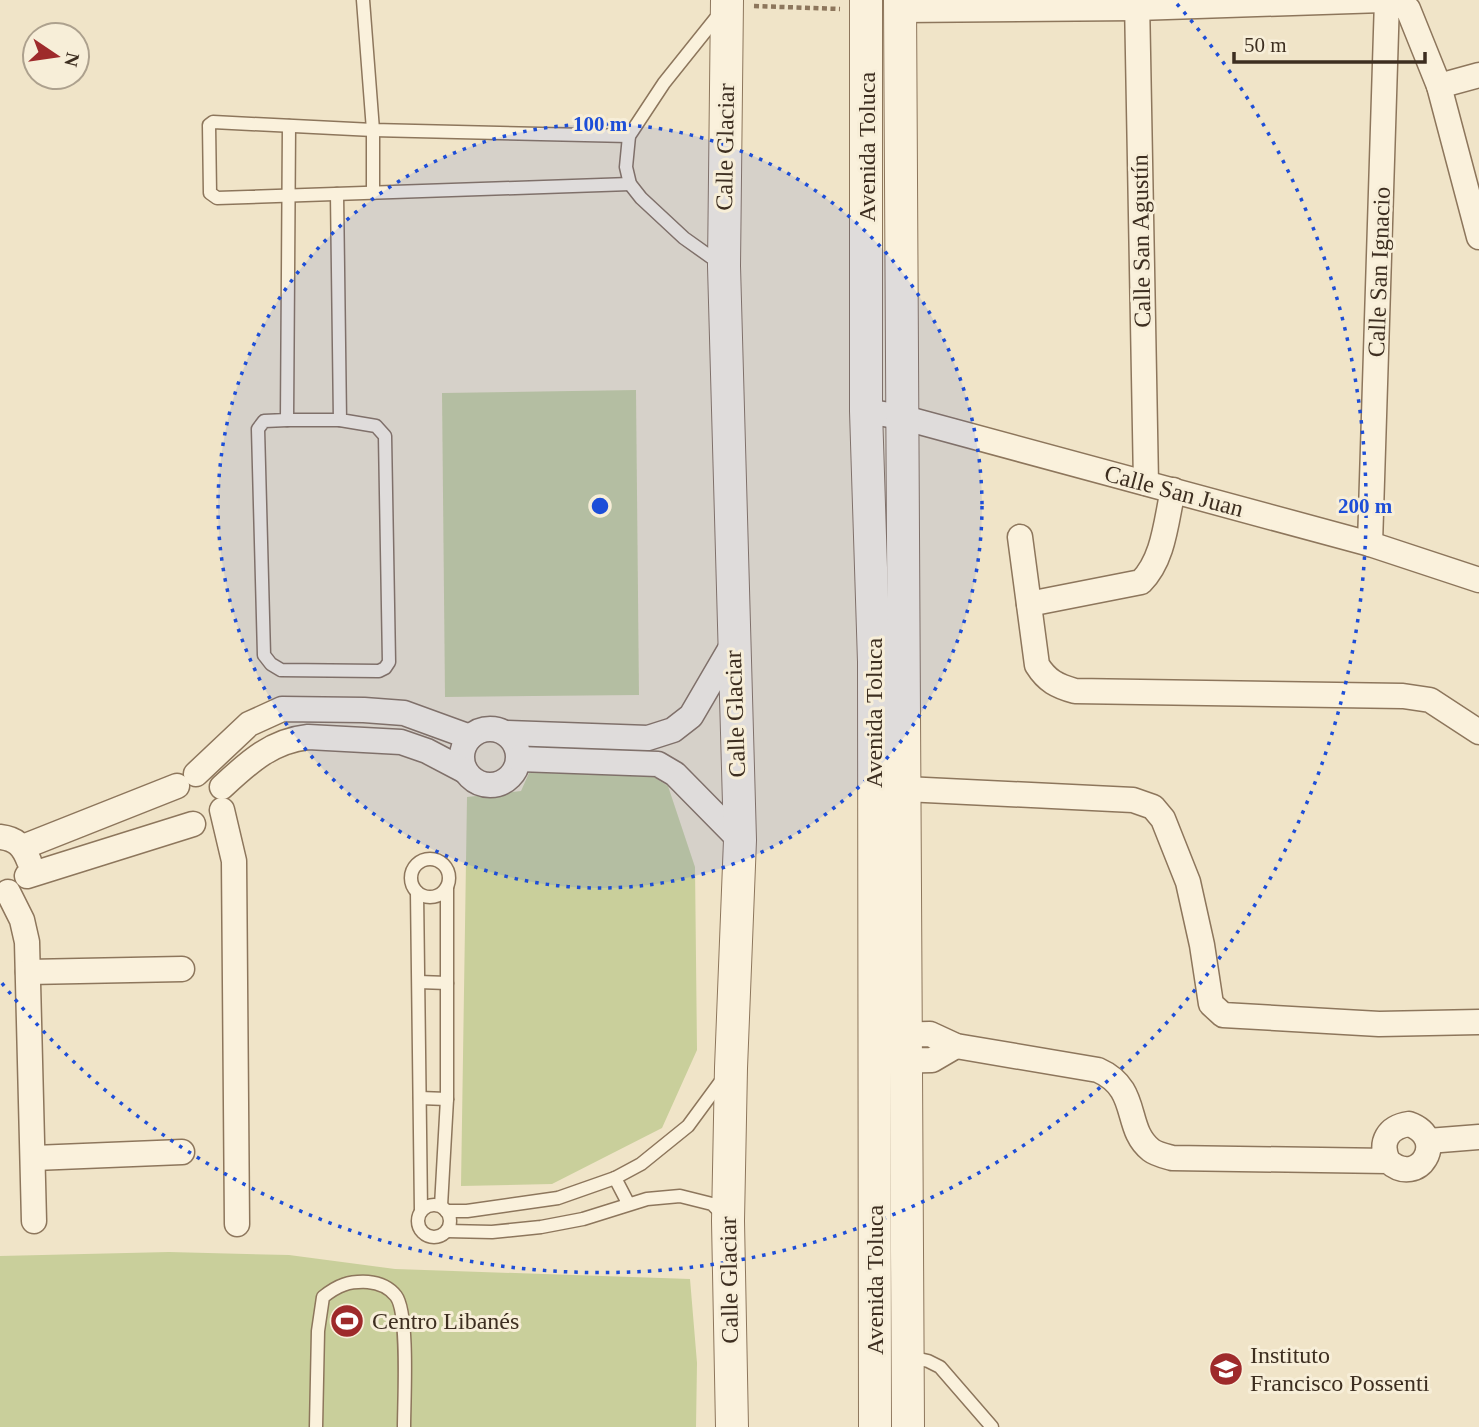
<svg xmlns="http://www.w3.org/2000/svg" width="1479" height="1427" viewBox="0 0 1479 1427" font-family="'Times New Roman',serif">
	<rect width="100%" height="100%" fill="#f0e4c8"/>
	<!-- green -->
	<g fill="#c9cf9b">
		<polygon points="636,390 639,695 445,697 442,393"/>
		<polygon points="529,773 649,774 668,786 695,867 697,1050 662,1128 552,1184 461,1186 467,797 521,791"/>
		<polygon points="169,1252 289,1255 395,1269 690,1279 697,1363 696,1427 0,1427 0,1256"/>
	</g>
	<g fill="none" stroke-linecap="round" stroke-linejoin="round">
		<!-- service casing -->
		<g stroke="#8d765c" stroke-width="15">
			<g id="service">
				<polyline points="363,0 373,130 373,193"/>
				<polyline points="720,13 664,83 629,136 626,167 630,184 641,198 684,238 722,265"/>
				<polyline points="289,126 287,420 264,421 258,429 264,655 271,664 281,670 379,671 385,668 389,662 385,436 376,426 340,420 337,194"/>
				<polyline points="629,136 373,130 213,122 209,125 210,193 217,198 630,184"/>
				<polyline points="287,420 340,420"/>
				<circle cx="430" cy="878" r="19"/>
				<polyline points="417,892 421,1211"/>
				<polyline points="419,982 447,983"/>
				<polyline points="420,1098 447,1099"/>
				<polyline points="615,1178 628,1203"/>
				<circle cx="434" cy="1221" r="16"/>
				<polyline points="441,1206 447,1099 447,888"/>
				<polyline points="446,1211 467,1211 558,1198 615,1178 641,1164 688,1126 724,1077"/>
				<polyline points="447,1231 492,1232 541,1227 583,1219 647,1199 680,1196 712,1204 723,1215"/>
				<polyline points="910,1357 928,1361 940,1367 992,1427"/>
				<path d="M 316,1427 L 318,1331 L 323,1297 C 338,1285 349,1281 368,1282 C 379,1283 389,1287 396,1296 C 409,1313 404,1402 404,1427"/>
			</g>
		</g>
		<!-- minor casing -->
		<g stroke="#8d765c" stroke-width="27">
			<g id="minor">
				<polyline points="1137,0 1146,483"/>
				<polyline points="1387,0 1408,9 1439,86 1479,237"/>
				<polyline points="900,10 1137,8 1383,0"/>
				<polyline points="1439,86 1479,75"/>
				<polyline points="866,411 901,417 1370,544 1479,580"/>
				<path d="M 1020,537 L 1037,665 C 1047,681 1057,686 1075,691 L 1403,696 L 1430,700 L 1479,732"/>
				<polyline points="1370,544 1387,0"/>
				<path d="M 1029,604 L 1141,582 C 1164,559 1166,521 1173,490"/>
				<circle cx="490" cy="757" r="28"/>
				<polyline points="506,733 648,738 673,730 691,716 733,644"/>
				<polyline points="519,759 658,764 675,774 740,840"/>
				<polyline points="196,774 249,724 282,709 364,710 404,713 470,737"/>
				<path d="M 222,787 C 248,763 271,741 308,737 L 401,742 L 427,751 L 465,771"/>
				<polyline points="905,789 1133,800 1153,807 1163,819 1188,882 1202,945 1211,1004 1223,1015 1379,1024 1479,1022"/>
				<polyline points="222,810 234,861 237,1224"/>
				<path d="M 0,837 C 17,839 23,846 29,861"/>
				<polyline points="23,847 177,786"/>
				<polyline points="27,876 193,824"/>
				<polyline points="8,892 22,920 27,942 34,1221"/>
				<polyline points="28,972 182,969"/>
				<path d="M 888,1035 L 930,1034 L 956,1046 L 1098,1070 C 1141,1089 1123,1128 1151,1150 C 1156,1154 1165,1156 1172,1158 L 1388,1161 C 1419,1189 1449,1138 1409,1124 C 1388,1127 1379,1142 1388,1161"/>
				<polyline points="890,1061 932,1060 956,1046"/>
				<polyline points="1428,1141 1479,1137"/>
				<polyline points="34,1158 182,1152"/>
			</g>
		</g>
		<!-- tertiary casing -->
		<g stroke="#8d765c" stroke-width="34">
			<g id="tertiary">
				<polyline points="727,0 724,266 740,840 731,1068 728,1221 732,1427"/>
				<polyline points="866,0 866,411 874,662 875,1427"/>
				<polyline points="900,0 908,1427"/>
			</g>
		</g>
		<!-- path -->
		<polyline stroke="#8d765c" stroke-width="4.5" stroke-dasharray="5 3.5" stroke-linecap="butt" points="754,6 840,9"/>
		<!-- service -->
		<use href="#service" stroke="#faf1dc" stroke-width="12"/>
		<!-- minor -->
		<use href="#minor" stroke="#faf1dc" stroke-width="24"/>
		<!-- tertiary -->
		<use href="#tertiary" stroke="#faf1dc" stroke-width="32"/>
	</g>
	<!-- distance rings -->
	<circle cx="600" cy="506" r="382" fill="#1d4ed8" fill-opacity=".12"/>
	<g fill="none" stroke="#1d4ed8" stroke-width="3.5" stroke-dasharray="3.5 7">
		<circle cx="600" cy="506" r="382"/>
		<path d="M1177 4A765 765 0 1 1 1 982"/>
	</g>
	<!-- icons -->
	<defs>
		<g id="stadium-disc" transform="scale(1.75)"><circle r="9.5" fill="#9e2a2b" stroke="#f7eed8"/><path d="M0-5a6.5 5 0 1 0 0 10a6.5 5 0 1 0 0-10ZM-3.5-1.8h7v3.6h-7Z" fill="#fff"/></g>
		<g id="school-disc" transform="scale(1.75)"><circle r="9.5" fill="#9e2a2b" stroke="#f7eed8"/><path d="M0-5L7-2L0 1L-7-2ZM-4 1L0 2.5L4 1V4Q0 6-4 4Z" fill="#fff"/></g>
	</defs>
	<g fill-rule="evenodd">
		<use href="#stadium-disc" x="347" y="1321"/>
		<use href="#school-disc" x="1226" y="1369"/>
	</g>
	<g text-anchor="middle" stroke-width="6" stroke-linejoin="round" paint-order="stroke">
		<!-- street labels -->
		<g font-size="24" fill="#3d2e20" stroke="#f7eed8">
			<text transform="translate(725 147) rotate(-89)" y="8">Calle Glaciar</text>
			<text transform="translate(867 147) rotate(-90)" y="8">Avenida Toluca</text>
			<text transform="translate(1141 241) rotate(-91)" y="8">Calle San Agustín</text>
			<text transform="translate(1379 272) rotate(-88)" y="8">Calle San Ignacio</text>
			<text transform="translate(1174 491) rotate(15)" y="8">Calle San Juan</text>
			<text transform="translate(874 713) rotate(-90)" y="8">Avenida Toluca</text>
			<text transform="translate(735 714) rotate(-92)" y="8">Calle Glaciar</text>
			<text transform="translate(729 1280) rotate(-91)" y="8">Calle Glaciar</text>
			<text transform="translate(875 1280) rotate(-90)" y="8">Avenida Toluca</text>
		</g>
		<!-- poi labels -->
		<g font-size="24" fill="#3d2e20" stroke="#f7eed8" text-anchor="start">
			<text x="372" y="1329">Centro Libanés</text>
			<text x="1250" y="1363">Instituto<tspan x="1250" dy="28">Francisco Possenti</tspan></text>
		</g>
	</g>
	<circle cx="600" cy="506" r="10" fill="#1d4ed8" stroke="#f7eed8" stroke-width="3.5"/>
	<g font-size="21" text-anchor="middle" font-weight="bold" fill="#1d4ed8" stroke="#f7eed8" stroke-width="6" stroke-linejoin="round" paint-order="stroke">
		<text x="600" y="131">100 m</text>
		<text x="1365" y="513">200 m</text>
	</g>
	<!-- north arrow -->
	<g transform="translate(56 56) rotate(103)"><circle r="33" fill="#f7eed8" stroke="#ada18e" stroke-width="2"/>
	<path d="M0-5L12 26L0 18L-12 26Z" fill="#9e2a2b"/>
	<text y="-10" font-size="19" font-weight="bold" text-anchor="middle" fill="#3d2e20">N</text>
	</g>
	<!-- scale -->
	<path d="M1234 52v10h191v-10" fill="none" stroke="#3d2e20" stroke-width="3.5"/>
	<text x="1244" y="52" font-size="21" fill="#3d2e20" stroke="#f7eed8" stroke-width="5" paint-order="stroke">50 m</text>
</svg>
